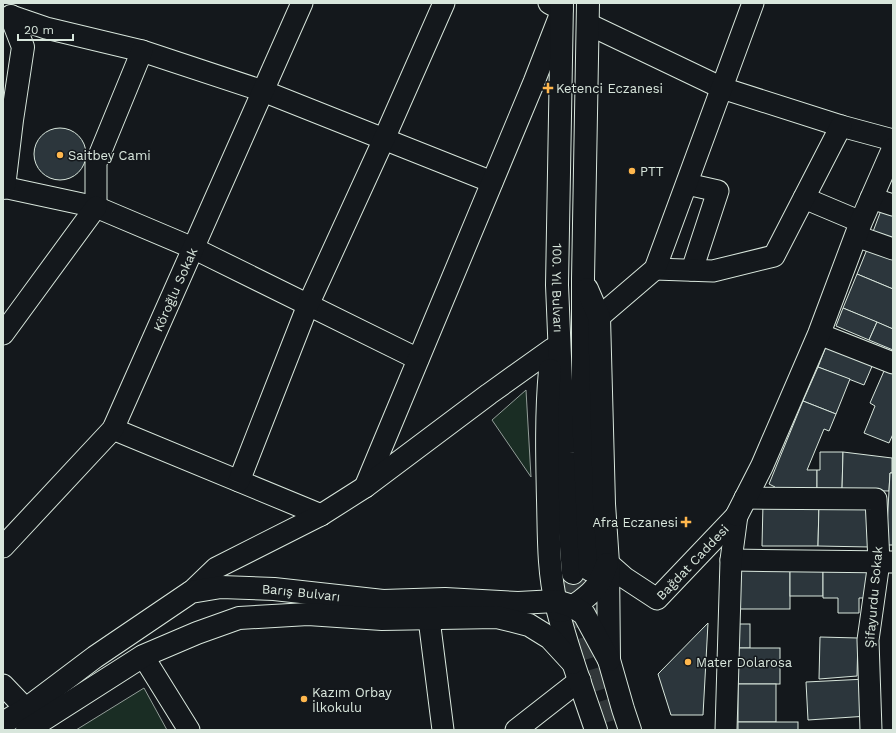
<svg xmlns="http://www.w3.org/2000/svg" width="896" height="733" viewBox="0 0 896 733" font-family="'Work Sans',sans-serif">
	<rect width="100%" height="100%" fill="#14181c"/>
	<!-- green -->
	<g fill="#1a2d24" stroke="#939e99">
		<polygon points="526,390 531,477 492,420"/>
		<polygon points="144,688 167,730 76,730"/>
	</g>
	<!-- building -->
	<g fill="#2c363c" stroke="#d8e6dc">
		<circle cx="60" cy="154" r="26"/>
		<polygon points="883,205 893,208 893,244 871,237"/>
		<polygon points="870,242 893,251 893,289 857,274"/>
		<polygon points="857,274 893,289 893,329 843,308"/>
		<polygon points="843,308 877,322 869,340 836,326"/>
		<polygon points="877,322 893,329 893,350 869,340"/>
		<polygon points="827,344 873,364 864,385 818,367"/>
		<polygon points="818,367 850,379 836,414 803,401"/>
		<polygon points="884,371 893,374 893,434 889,443 864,433 875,406 870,403"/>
		<polygon points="803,401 836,414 829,431 824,429 807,470 817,470 817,490 774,490 775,487 769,484"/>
		<polygon points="820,452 843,452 842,490 817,490 817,470 820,470"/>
		<polygon points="843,452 892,458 892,473 890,473 889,491 842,490"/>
		<polygon points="890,473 893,473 893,545 886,545"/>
		<polygon points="763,503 819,504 818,546 762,546"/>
		<polygon points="819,504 870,504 870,547 818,546"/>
		<rect x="739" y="565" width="51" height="44"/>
		<rect x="790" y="565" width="33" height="31"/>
		<polygon points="823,565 868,565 868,598 859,598 859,613 838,613 838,598 823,598"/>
		<polygon points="708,623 703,715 671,715 658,674"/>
		<rect x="738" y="624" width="12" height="24"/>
		<polygon points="820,637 858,638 857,676 819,679"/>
		<rect x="738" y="648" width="42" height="36"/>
		<polygon points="866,679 868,716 808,720 806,682"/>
		<rect x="738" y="684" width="38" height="38"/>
		<rect x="738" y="722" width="60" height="8"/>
	</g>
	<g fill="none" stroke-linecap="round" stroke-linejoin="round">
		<!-- major-tunnel -->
		<g stroke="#313739" stroke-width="22" stroke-dasharray="22 11" stroke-linecap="butt">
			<polyline points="573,573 579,636 608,730"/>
			<polyline points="591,575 594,606 600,640"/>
		</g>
		<!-- minor casing -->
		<g stroke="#d8e6dc" stroke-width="23">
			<g id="minor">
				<polyline points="11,16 46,28 142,51 263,91 492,182"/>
				<polyline points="588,24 722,88 841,126 893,140"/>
				<polyline points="687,184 718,191 692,270"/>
				<polyline points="3,187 96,207 193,248 418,359"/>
				<polyline points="804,198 861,222"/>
				<polyline points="871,198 893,205"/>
				<polyline points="96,207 96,163 142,51"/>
				<polyline points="856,236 893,249"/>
				<polyline points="655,269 713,271 774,256 841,126"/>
				<polyline points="599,317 655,269 753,3"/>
				<polyline points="3,334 96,207"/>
				<polyline points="819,334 893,363"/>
				<polyline points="113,429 321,515"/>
				<polyline points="239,481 308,305 384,139 444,3"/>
				<polyline points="365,487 534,82 562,10 549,3"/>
				<polyline points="745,498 876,499 879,562 868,640 871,730"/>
				<path id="s1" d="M 3,547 L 113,429 L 302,3"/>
				<polyline points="731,560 892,562"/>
				<path id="s2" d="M 608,563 L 625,578 L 657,599 L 737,515"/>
				<polyline points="191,592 216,568 321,515 365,487 489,394 552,349"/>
				<polyline points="429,619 443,730"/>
				<polyline points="143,656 189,730"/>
				<polyline points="3,685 26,709"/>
				<polyline points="516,730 580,680"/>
				<polyline points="726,730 731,560 737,515"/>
			</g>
		</g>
		<!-- major casing -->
		<g stroke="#d8e6dc" stroke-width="24">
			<g id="major">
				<path id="s3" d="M 562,3 L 557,285 L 564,453 L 573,573"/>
				<polyline points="588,3 583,279 583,415 590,570"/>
				<polyline points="3,188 4,187 12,120 23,47 11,16"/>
				<polyline points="587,289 599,317 604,504 608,563 609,660 623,709 630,730"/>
				<path d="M 550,370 C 546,413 547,457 548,500 C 549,534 548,569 556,603 C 566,646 582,688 596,730"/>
				<polyline points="737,515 762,466 819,334 861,222 893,149"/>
				<path d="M 560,611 C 571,610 592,594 598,584 C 602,578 604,571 607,564"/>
				<path id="s4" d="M 3,723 L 26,709 L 95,657 L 191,592 L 221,587 L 274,589 L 383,601 L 445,599 L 518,603 L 556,601 L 572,606 L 584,614 L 609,660"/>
				<polyline points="27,730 143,656 197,633 239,618 308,614 382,619 497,617 529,625 550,638 573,663"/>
			</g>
		</g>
		<!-- minor -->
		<use href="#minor" stroke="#14181c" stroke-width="21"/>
		<!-- major -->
		<use href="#major" stroke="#14181c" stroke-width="22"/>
	</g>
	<!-- markers -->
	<g fill="#ffb74d" stroke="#14181c" stroke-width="1.5">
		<path d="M546 82h4v4h4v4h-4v4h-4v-4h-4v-4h4z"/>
		<circle cx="60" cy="155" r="4"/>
		<circle cx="632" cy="171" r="4"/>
		<path d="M684 516h4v4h4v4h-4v4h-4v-4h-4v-4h4z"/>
		<circle cx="688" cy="662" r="4"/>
		<circle cx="304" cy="699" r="4"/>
	</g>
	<g text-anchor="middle" stroke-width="3" stroke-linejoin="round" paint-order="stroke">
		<!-- poi labels -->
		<g font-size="13" fill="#d8e6dc" stroke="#14181c" text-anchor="start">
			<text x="556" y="93">Ketenci Eczanesi</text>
			<text x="68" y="160">Saitbey Cami</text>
			<text x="640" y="176">PTT</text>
			<text x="678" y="527" text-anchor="end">Afra Eczanesi</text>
			<text x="696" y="667">Mater Dolarosa</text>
			<text x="312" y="697">Kazım Orbay<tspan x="312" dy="15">İlkokulu</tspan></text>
		</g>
		<!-- street labels -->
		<g font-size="13" fill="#d8e6dc" stroke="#14181c">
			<text dy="5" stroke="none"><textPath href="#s3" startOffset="285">100. Yıl Bulvarı</textPath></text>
			<text dy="5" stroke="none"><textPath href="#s1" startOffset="314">Köroğlu Sokak</textPath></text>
			<text dy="5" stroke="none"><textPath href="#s2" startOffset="112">Bağdat Caddesi</textPath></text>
			<text dy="5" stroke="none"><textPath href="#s4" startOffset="340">Barış Bulvarı</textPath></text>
			<text transform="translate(873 597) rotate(-85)" y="5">Şifayurdu Sokak</text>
		</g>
	</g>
	<!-- border -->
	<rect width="896" height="733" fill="none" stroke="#d8e6dc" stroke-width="8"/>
	<!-- scale -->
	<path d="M18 34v6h55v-6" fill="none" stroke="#d8e6dc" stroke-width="2"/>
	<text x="24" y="34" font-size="12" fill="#d8e6dc" stroke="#14181c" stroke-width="3" paint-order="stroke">20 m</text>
</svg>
